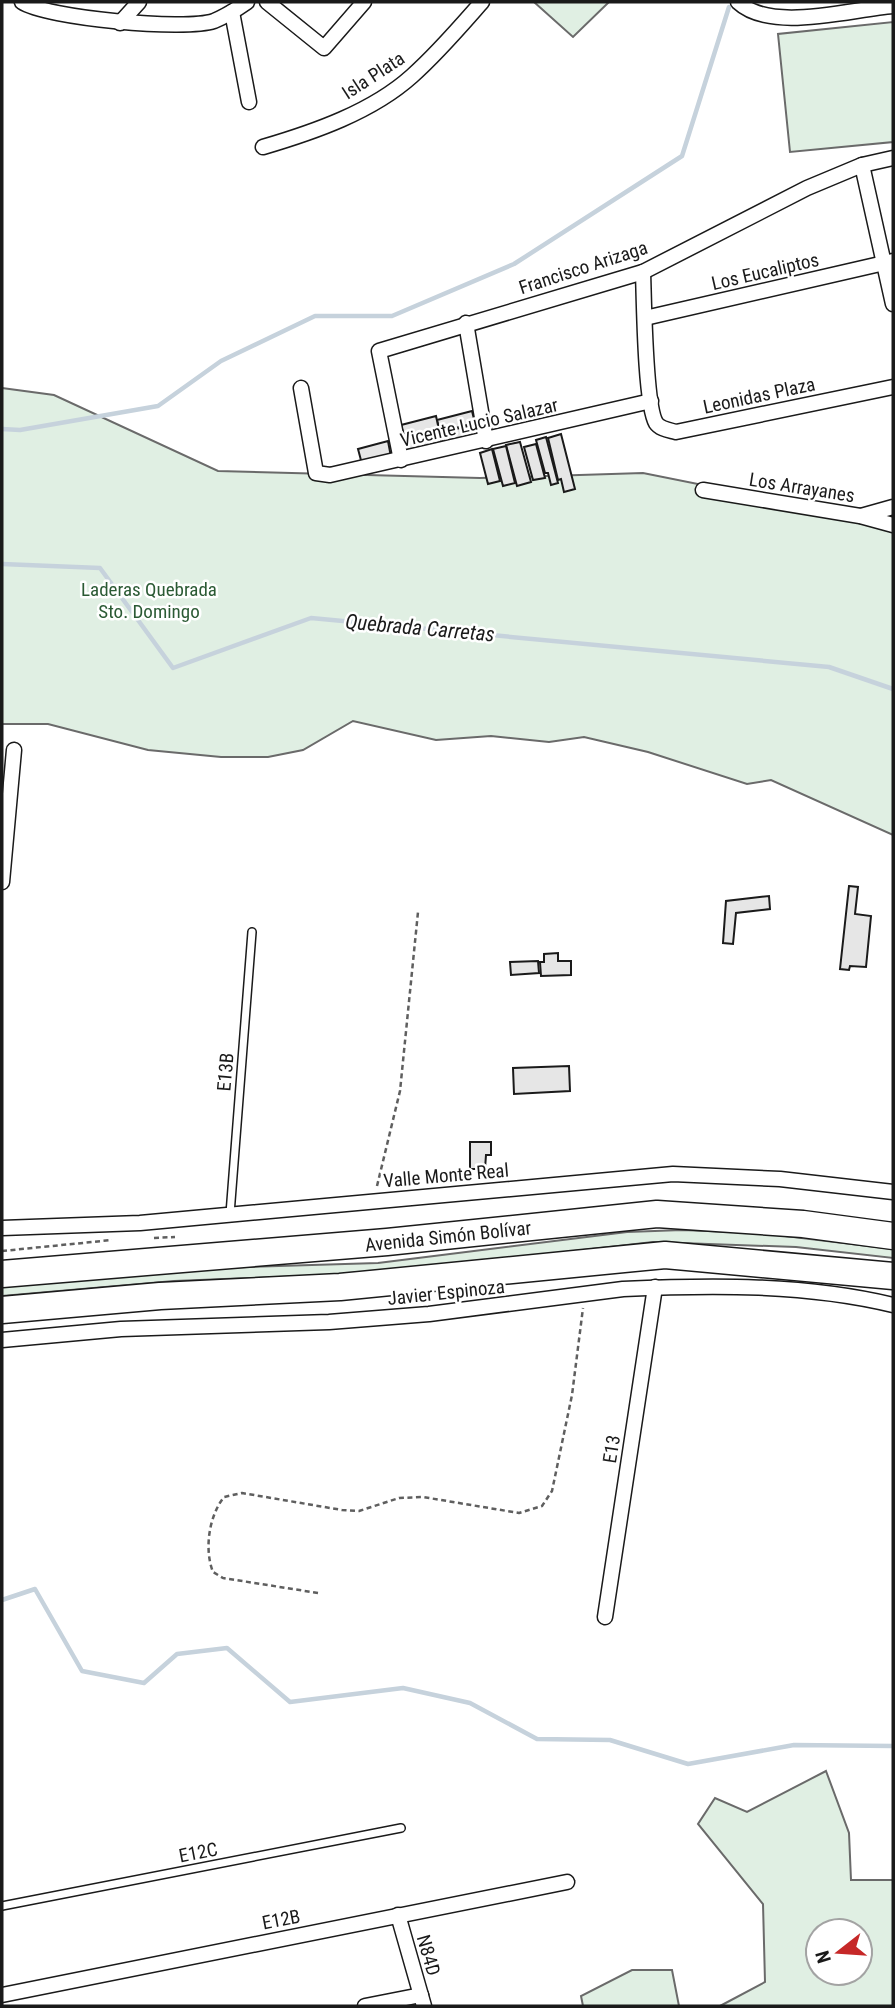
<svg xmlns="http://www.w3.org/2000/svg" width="895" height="2008" viewBox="0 0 895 2008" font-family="'Roboto Condensed',sans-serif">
	<rect width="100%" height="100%" fill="#fff"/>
	<!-- green -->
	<g fill="#e0efe3" stroke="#6a6a6a" stroke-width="2" fill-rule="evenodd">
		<polygon points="534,2 609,2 573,37"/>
		<polygon points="893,22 893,142 790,152 778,34"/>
		<polygon points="2,388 54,395 218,471 480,478 643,473 893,523 893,835 771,780 747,784 648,752 584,737 549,742 491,736 436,740 353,721 303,750 268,757 221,757 148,750 48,724 2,724"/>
		<polygon points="682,1230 759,1233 893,1249 893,1258 796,1247 653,1242 379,1273 174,1281 2,1296 2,1286 210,1268 378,1263 627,1232"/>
		<path d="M 826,1771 L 849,1833 L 851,1880 L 893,1880 L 893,2006 L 720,2006 L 765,1982 L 763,1904 L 698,1824 L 715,1798 L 747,1812 ZM 860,1931 L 860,1973 L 818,1973 L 818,1931 Z"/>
		<polygon points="632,1970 672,1970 679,2006 583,2006 581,1996"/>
	</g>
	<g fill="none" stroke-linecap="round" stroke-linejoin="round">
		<!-- stream -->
		<g stroke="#c6d2dc" stroke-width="4.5">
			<polyline points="2,429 20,430 158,406 221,361 315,316 392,316 514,264 682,156 729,7"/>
			<polyline points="2,564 100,568 173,668 311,618 829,667 893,689"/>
			<polyline points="2,1600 35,1589 82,1671 144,1683 177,1654 227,1648 290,1702 403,1688 470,1703 537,1739 610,1740 688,1764 794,1745 893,1746"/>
		</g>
	</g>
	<!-- building -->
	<g fill="#e6e6e6" stroke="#1a1a1a" stroke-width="2">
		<polygon points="472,411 475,423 440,432 437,420"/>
		<polygon points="436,416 439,430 405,439 401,425"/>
		<polygon points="476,424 480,439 443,445 440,433"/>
		<polygon points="439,431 442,445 409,454 405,440"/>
		<polygon points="561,434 575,489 564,492 561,479 558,480 548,438"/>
		<polygon points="546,437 558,483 551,485 548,473 545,473 536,440"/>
		<polygon points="388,441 391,457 362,464 358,449"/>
		<polygon points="520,442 531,482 517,486 506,445"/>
		<polygon points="536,444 545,478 533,480 524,447"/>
		<polygon points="506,446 515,483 503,486 493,449"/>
		<polygon points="492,449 500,481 488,484 480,453"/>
		<polygon points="849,886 858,887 855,914 871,916 866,967 850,966 849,970 840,969"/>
		<polygon points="769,896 770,909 736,913 733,944 723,943 726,901"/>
		<polygon points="558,953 558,961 571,961 571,975 541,976 540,962 544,962 544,954"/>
		<polygon points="538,961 539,973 511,975 510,962"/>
		<polygon points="569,1066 570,1091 514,1094 513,1068"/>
		<polygon points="470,1142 491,1142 491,1155 486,1155 485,1169 470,1169"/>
	</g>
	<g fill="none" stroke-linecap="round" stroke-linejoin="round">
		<!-- lane casing -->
		<g stroke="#1a1a1a" stroke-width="10">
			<g id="lane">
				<polyline points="230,1214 252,932"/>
				<polyline points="2,1906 401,1828"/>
			</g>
		</g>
		<!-- street casing -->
		<g stroke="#1a1a1a" stroke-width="17">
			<g id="street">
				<path d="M 22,2 C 46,18 185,31 214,21 C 226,16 237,9 247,2"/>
				<polyline points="267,2 324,48 364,2"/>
				<path d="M 738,2 C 771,33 851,9 893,6"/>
				<polyline points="232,12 249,102"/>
				<polyline points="120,23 139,2"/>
				<path d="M 263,147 C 314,132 372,112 412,76 C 437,54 460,27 482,2"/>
				<polyline points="862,165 893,304"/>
				<path d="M 643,272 C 644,299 645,405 656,423 C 660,429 669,430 676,432 L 893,387"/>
				<polyline points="645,318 893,261"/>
				<polyline points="466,323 486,441"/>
				<polyline points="301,388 316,473 330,475 651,401"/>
				<polyline points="401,460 379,351 643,272 807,188 862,165 893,158"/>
				<polyline points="703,490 860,516 893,525"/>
				<polyline points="861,516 893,507"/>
				<polyline points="2,882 14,750"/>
				<polyline points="2,1228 140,1223 673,1174 780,1179 893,1192"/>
				<path d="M 2,1340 L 121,1329 L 329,1322 L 429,1314 L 623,1289 C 712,1285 806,1284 893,1305"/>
				<polyline points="605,1617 655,1287"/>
				<polyline points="398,1915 424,2006"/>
				<polyline points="2,1995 567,1882"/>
				<polyline points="365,2006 421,1995"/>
			</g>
		</g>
		<!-- highway casing -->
		<g stroke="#1a1a1a" stroke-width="29">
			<g id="highway">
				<polyline points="2,1274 387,1242 657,1214 803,1224 893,1236"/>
				<polyline points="2,1310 160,1296 340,1287 665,1255 893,1276"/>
			</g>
		</g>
		<!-- path -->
		<g stroke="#5f5f5f" stroke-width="2.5" stroke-dasharray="5 3.5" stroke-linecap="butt">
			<polyline points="377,1186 400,1091 418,912"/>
			<polyline points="154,1238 175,1237"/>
			<polyline points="2,1251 112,1240"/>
			<path d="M 318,1593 L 223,1578 L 213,1572 C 204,1549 209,1516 224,1497 L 242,1493 L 342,1510 L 359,1511 L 399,1498 L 423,1497 L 519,1513 L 542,1506 L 552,1491 L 572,1395 L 583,1308"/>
		</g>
		<!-- lane -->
		<use href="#lane" stroke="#fff" stroke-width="7"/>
		<!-- street -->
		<use href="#street" stroke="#fff" stroke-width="14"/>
		<!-- highway -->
		<use href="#highway" stroke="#fff" stroke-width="26"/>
	</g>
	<g text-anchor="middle" stroke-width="5" stroke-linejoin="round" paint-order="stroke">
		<!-- street labels -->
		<g font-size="19" fill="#1a1a1a" stroke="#fff">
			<text transform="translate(373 75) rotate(-33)" y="7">Isla Plata</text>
			<text transform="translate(583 267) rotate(-18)" y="7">Francisco Arizaga</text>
			<text transform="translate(765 271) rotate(-13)" y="7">Los Eucaliptos</text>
			<text transform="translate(759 395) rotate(-12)" y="7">Leonidas Plaza</text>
			<text transform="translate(479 422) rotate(-13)" y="7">Vicente Lucio Salazar</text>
			<text transform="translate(802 487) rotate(9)" y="7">Los Arrayanes</text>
			<text transform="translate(225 1072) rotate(-85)" y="7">E13B</text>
			<text transform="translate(446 1175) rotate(-5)" y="7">Valle Monte Real</text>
			<text transform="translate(448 1236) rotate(-6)" y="7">Avenida Simón Bolívar</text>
			<text transform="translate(446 1292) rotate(-6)" y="7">Javier Espinoza</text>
			<text transform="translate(611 1449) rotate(-81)" y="7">E13</text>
			<text transform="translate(198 1852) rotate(-11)" y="7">E12C</text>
			<text transform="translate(281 1919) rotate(-11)" y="7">E12B</text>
			<text transform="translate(429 1955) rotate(74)" y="7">N84D</text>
		</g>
		<!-- park labels -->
		<g font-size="19" fill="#2b5a34" stroke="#fff">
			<text x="149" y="596">Laderas Quebrada<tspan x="149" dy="22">Sto. Domingo</tspan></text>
		</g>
		<!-- water labels -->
		<g font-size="21" font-style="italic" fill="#1a1a1a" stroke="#fff">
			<text transform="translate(420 628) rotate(5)" y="7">Quebrada Carretas</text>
		</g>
	</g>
	<!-- border -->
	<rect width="895" height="2008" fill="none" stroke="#1a1a1a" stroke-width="7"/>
	<!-- north arrow -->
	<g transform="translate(839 1952) rotate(253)"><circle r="33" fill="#ffffff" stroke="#a3a3a3" stroke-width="2"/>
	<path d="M0-5L12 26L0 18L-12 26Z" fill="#c62828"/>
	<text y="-10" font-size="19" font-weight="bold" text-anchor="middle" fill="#1a1a1a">N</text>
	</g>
</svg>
